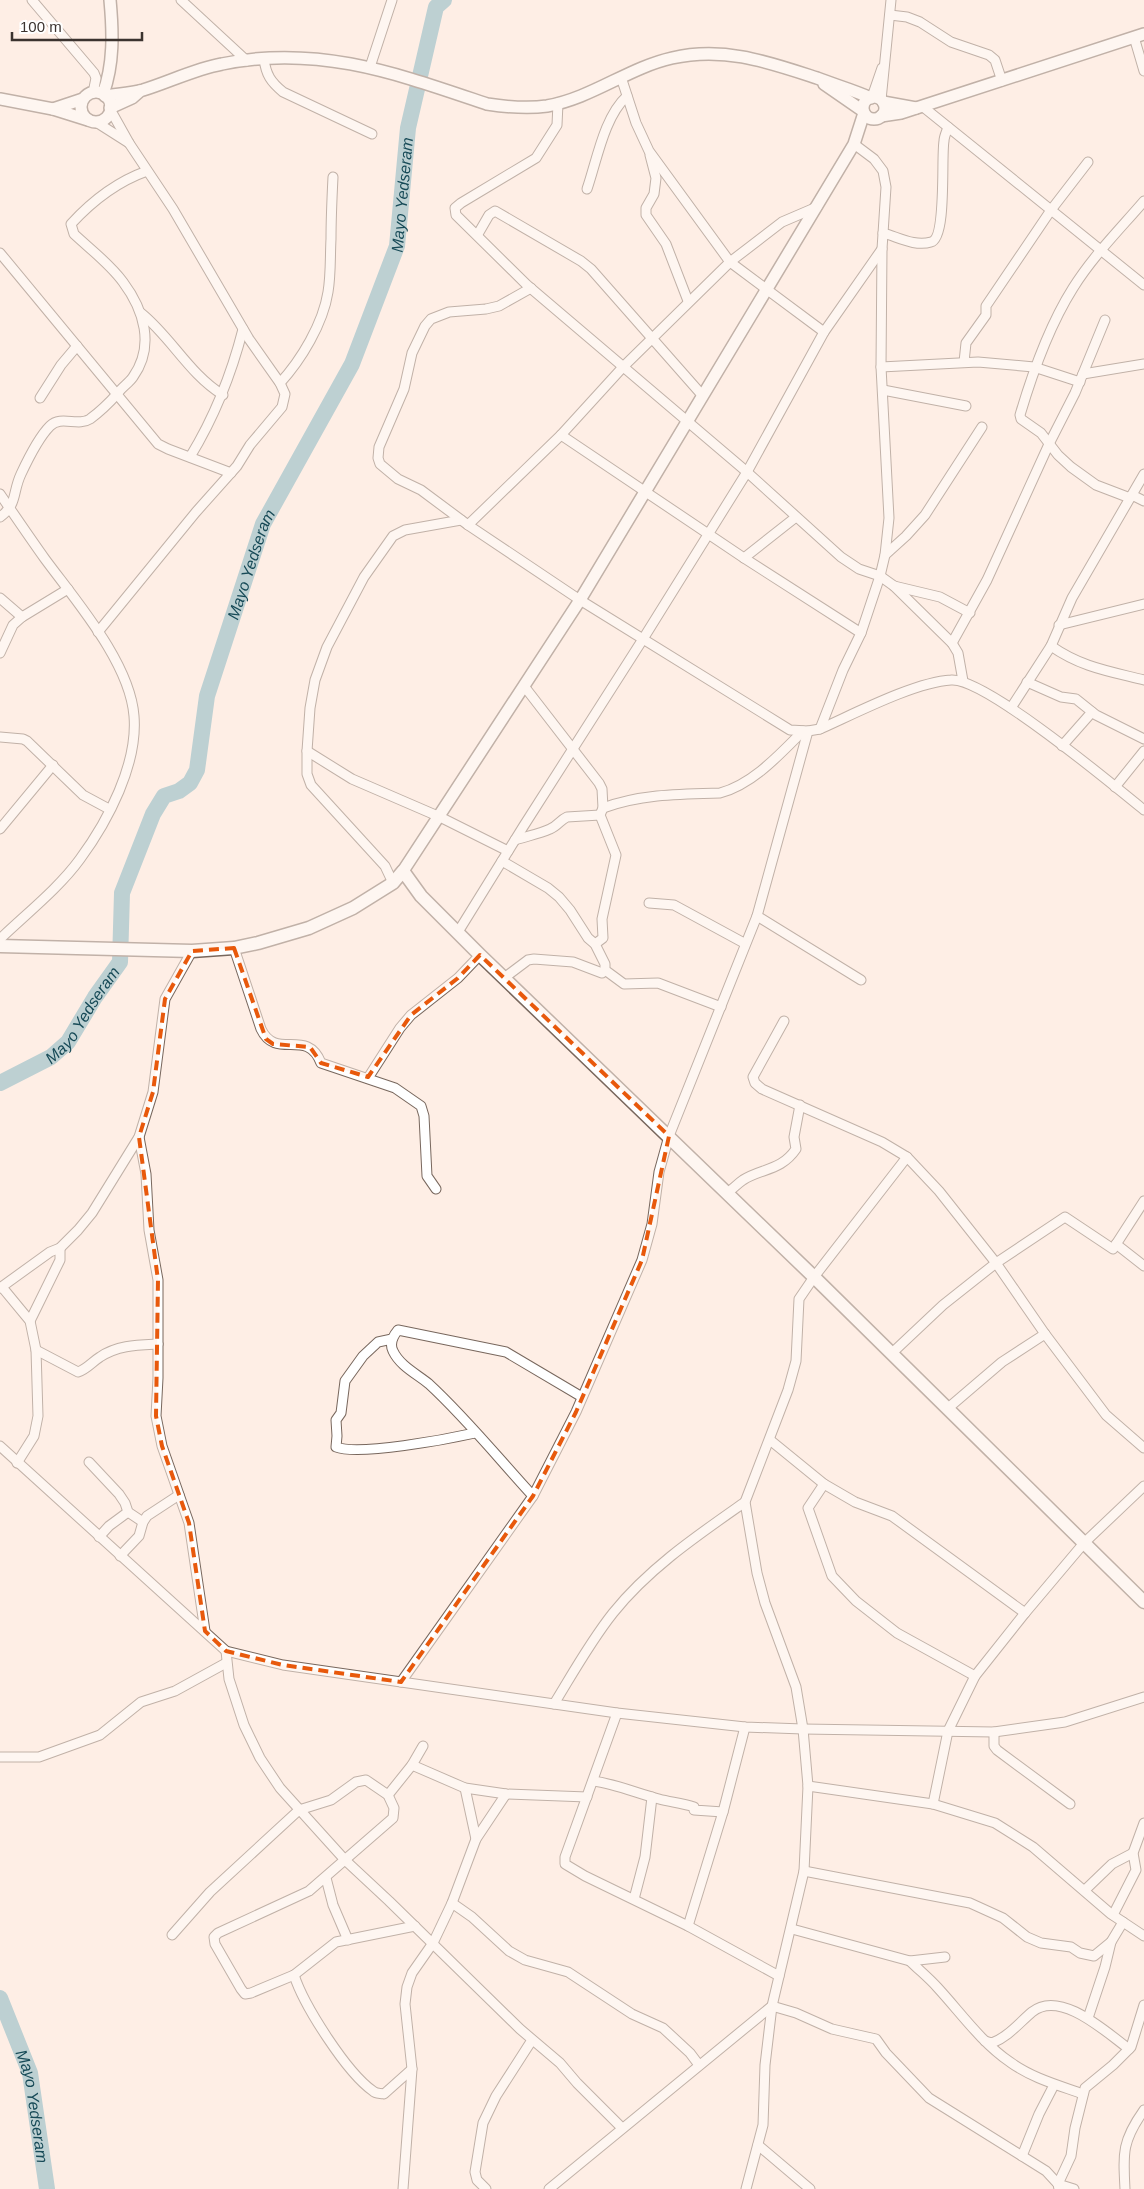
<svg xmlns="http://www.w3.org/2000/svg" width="1144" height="2189" viewBox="0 0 1144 2189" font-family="Arial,sans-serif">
	<rect width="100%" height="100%" fill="#feeee5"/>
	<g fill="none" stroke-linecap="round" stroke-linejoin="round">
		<!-- river -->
		<g stroke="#6faabb" stroke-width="16">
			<path id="s1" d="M 0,1083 L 51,1057 L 68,1042 L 95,997 L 120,962 L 122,893 L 153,814 L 164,796 L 179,791 L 190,783 L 197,770 L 207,696 L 263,524 L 352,364 L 397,246 L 408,128 L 436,7 L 444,0"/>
			<path id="s2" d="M 0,1998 L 30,2073 L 47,2189"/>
		</g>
		<!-- minor casing -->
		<g stroke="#78675d" stroke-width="11">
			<g id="minor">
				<polyline points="32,0 94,73 96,78 93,93"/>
				<polyline points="181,0 247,61"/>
				<polyline points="890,15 907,17 920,22 951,42 989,55 995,60 1002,81"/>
				<polyline points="1134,37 1144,71"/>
				<path d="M 264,59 C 266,75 271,82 283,92 L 372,134"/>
				<polyline points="370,67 392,0"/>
				<polyline points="621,77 636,123 649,151 730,262 824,332"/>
				<polyline points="872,97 882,68"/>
				<polyline points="881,100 891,0"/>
				<polyline points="558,103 557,125 536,158 461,203 455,208 456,215 527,285 747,472 841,557 859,569 880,576 894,586 952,643 958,653 963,681"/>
				<polyline points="922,106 1144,285"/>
				<polyline points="96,122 129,143"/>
				<polyline points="650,155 656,178 654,194 646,208 646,215 666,244 688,301"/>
				<path d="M 587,189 C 597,160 604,117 627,96"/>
				<path d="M 883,233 C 898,237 915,247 931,242 C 947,238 941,157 944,141 C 944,136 947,131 948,127"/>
				<polyline points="478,234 489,215 495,211 581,261 591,269 702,395"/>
				<polyline points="0,253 158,444 168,449 231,473"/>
				<path d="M 531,288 L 499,306 L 486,309 L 449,312 L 431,319 L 425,326 L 412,353 L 404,389 L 379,447 L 378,458 L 380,464 L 398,479 L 421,490 L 468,525 L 580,600 L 790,730 L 808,731 L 820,729 C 854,714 915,682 951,680 C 984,677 1112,784 1144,810"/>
				<path d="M 141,313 C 171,337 189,374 223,395"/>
				<polyline points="964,362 966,343 986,315 986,306 1051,210 1088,162"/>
				<polyline points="881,367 978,362 1034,367 1080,382"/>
				<polyline points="1083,374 1144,364"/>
				<path d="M 280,383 C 301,360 323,324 328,292 C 331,274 330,257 331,239 C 331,218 332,197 333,177"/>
				<polyline points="883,390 966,406"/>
				<polyline points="40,398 61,365 77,346"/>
				<polyline points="561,435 744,558 861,633"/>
				<path d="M 190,457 C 215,416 231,376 243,329"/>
				<path d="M 0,494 C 15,516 30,538 45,559 C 76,601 130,663 134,716 C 138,764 108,821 80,859 C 59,888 26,914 0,939"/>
				<polyline points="1132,495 1144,501"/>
				<path d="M 1130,498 L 1096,485 L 1071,467 L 1058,455 L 1041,433 L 1021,419 L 1020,415 C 1033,371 1049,326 1073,288 C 1093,256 1120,229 1144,201"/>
				<path d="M 0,517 C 18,504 12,493 21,474 C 28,459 38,438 50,426 C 61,415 78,427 90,419 C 101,411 109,403 118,393 C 122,387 129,383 133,377 C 155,346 144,310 123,282 C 110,264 90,249 74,234 L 71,224 C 93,200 116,182 147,171"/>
				<polyline points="468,525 561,435 623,367 730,262 782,222 817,207"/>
				<polyline points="885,555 906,536 925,515 982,427"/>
				<polyline points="744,558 796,517"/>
				<polyline points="894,586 940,597 970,613"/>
				<polyline points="0,598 22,617"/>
				<polyline points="1059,625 1144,604"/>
				<polyline points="98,632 196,512 237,466 250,445 282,407 285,394 280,383 249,339 173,209 129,143 110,109"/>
				<polyline points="952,643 987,580 1049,444 1075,393 1105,320"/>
				<path d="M 1051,646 C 1081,667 1108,671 1144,680"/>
				<polyline points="0,653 13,625 22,617 68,589"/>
				<polyline points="1027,682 1061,697 1076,699 1096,715 1144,739"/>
				<polyline points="524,686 599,783 602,789 603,808 600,815 616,855 602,919 603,938 595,944"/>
				<polyline points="1011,708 1051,646 1072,598 1144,474"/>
				<polyline points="820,729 843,670 861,633 880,576 885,555 889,518 881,367 882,249 886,187 883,171 874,159 854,144"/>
				<polyline points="0,737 23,739 27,741 83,795 109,809"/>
				<polyline points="1062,746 1092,712"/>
				<polyline points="307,751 352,779 440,817 508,851"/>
				<polyline points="1115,787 1144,751"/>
				<path d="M 603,808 C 641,794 680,794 720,793 C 753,784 779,755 803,731"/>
				<polyline points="0,829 53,765"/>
				<path d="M 515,840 C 527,836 539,834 550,829 C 558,826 560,820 567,817 L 600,815"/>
				<polyline points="502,861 548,888 559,897 570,910 588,938 595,944 605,964 605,970 624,984 658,983 721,1007"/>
				<polyline points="393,883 385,866 311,785 307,774 307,751 310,708 315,680 327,647 364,577 393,536 405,530 461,520"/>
				<polyline points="649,903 674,905 744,943"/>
				<polyline points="757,916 861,980"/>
				<polyline points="458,932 523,827 643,639 747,472 824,332 882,249"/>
				<path d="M 234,948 L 261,1029 C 276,1061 307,1027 321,1063 L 395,1088 L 421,1106 L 424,1116 L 427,1176 L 436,1189"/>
				<polyline points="504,978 528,960 534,959 573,962 602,973 605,970"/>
				<polyline points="784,1021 753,1077 755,1083 762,1089 882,1142 907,1157 939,1191 996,1263 1045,1334 1106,1415 1144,1448"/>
				<polyline points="368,1078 400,1028 411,1015 458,978 480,955"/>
				<polyline points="139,1137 146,1174 149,1230 158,1280 158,1378 156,1416 162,1446 189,1523 205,1631"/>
				<path d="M 727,1193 C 733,1189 737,1184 743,1180 C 762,1168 781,1171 796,1149 L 794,1137 L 800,1105"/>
				<polyline points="1116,1244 1144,1266"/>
				<polyline points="2,1287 30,1321 36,1350 38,1416 34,1436 17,1463"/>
				<polyline points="0,1288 50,1252 60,1248 78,1230 92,1213 139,1137 153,1092 165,999 192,951"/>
				<polyline points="30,1321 60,1260 60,1248"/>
				<path d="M 392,1339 L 378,1342 L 363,1356 L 345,1381 L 341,1413 L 336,1420 L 337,1436 L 336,1447 C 359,1456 448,1439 475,1433"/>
				<path d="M 36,1350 L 78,1372 C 87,1369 92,1362 100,1357 C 118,1345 138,1345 158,1344"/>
				<polyline points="891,1354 943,1305 996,1263 1065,1217 1113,1249 1144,1201"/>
				<polyline points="947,1409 1002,1362 1045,1334"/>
				<polyline points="770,1440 824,1484 855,1502 892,1516 1025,1613"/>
				<polyline points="0,1446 226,1651 283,1665 617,1713 745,1727 803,1729 994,1732 1065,1722 1144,1697"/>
				<polyline points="89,1462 119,1494 125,1503 128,1512 143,1522"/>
				<polyline points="824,1484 808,1508 832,1576 856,1601 897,1633 975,1676"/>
				<path d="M 533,1496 C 499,1459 466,1418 429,1384 C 417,1374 400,1366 393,1351 C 389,1343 393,1336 398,1330 L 506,1352 L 582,1397"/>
				<polyline points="99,1537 109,1526 128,1512"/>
				<polyline points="120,1556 139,1536 143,1522 147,1516 179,1495"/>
				<polyline points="226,1651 229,1679 244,1725 260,1758 280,1788 345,1860 389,1901 520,2029 560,2063 577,2083 622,2128"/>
				<polyline points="401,1682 533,1496 576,1412 642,1260 652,1224 659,1172 669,1136 757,916 808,731"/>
				<path d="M 554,1704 C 573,1673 590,1642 613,1613 C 649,1568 698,1535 745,1502"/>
				<polyline points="617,1713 565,1857 565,1864 585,1876 688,1926 779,1976"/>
				<polyline points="994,1732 994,1746 997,1750 1070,1804"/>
				<polyline points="0,1757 39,1757 100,1735 141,1702 175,1691 226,1663"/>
				<polyline points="412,1765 465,1788 506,1794 587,1797"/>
				<path d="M 593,1781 C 616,1784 636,1793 659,1799 C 670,1802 682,1803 694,1807 L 694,1810 L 723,1812"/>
				<polyline points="808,1786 933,1804 995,1823 1033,1847 1111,1914 1144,1936"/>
				<polyline points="465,1788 476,1839"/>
				<polyline points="388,1795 412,1765 423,1746"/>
				<polyline points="933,1804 948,1731 975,1676 1025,1613 1084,1543 1144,1486"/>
				<polyline points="804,1871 970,1903 1003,1918 1027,1937 1041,1943 1071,1947 1080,1953 1094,1956 1111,1942 1123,1922"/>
				<polyline points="326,1878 333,1905 348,1940"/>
				<polyline points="1085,1890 1112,1864 1133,1853"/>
				<polyline points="634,1899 645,1857 652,1797"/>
				<polyline points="452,1903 472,1917 509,1951 525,1960 568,1972 632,2014 663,2028 690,2053 699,2065"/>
				<polyline points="1113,1915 1136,1870 1133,1853 1144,1823"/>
				<polyline points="688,1926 723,1812 745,1727"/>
				<polyline points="792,1929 910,1961 945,1957"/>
				<polyline points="172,1935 210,1892 299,1810 331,1800 356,1782 366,1780 388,1795 394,1808 393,1818 309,1891 218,1933 214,1937 215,1944 241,1989 245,1994 251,1993 294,1975 336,1942 415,1926"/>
				<path d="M 910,1961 C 919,1970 929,1978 937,1987 C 961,2013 981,2042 1010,2062 C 1032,2078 1058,2085 1083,2094"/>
				<path d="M 294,1975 C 304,2006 347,2073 373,2091 C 376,2094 380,2093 384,2094 L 412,2069"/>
				<polyline points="1088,2018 1105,1967 1111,1942"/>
				<path d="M 985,2041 L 992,2043 C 1008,2037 1019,2023 1032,2012 C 1060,1989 1106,2032 1129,2049"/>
				<polyline points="758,2145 810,2189"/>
				<polyline points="1022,2156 1039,2114 1054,2085"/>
				<polyline points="1058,2184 1071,2156 1075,2128 1085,2088 1113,2065 1131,2047 1144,2005"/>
				<polyline points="1058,2184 1074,2189"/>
				<polyline points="403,2189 412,2069 405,2004 407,1987 412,1973 433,1943 452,1903 476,1839 506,1794"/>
				<polyline points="486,2189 477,2180 475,2172 483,2123 496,2096 532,2040"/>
				<polyline points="549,2189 772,2006 796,2013 832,2029 876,2039 886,2053 929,2098 1046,2171 1058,2184 1059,2189"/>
				<polyline points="746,2189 763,2125 765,2065 772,2006 804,1871 808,1786 803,1729 796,1687 765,1603 757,1573 745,1502 788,1390 796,1361 799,1299 814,1277 907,1157"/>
				<path d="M 1125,2189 C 1123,2153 1122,2141 1144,2110"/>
			</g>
		</g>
		<!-- tertiary casing -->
		<g stroke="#78675d" stroke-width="14">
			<g id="tertiary">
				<polyline points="824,84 863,111"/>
				<circle cx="96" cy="107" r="15"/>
				<path d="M 103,94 C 114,64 113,32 110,0"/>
				<path d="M 105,96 C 117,94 131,93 143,90 C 169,82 195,69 222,64 C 318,44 398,74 487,104 C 507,107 527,109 547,106 C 592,98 628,68 672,58 C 724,46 768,62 817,78 C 835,85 853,90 871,98"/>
				<circle cx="874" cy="108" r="11"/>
				<polyline points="0,99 53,109 88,120"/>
				<polyline points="883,102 916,108"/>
				<polyline points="110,108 132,98 140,91"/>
				<polyline points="53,109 83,99"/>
				<polyline points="881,116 901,113 1144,34"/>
				<polyline points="403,871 580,600 854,144 864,113"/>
			</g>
		</g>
		<!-- secondary casing -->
		<g stroke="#78675d" stroke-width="15">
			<polyline id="secondary" points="0,946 192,951 234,948 258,943 309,928 353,908 393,883 403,871 421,896 480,955 814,1277 1144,1602"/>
		</g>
		<!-- minor -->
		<use href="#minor" stroke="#fff" stroke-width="9"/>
		<!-- tertiary -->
		<use href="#tertiary" stroke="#fff" stroke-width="11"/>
		<!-- secondary -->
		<use href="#secondary" stroke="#fff" stroke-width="12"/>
	</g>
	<!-- marked area -->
	<path d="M0 0H1144V2189H0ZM 234,948 L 266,1039 L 273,1044 L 310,1047 L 321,1063 L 368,1077 L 411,1015 L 458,978 L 480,955 L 669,1136 L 642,1260 L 576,1412 L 533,1496 L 401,1682 L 283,1665 L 226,1651 L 205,1631 L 189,1523 L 162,1446 L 156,1416 L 158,1280 L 139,1137 L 153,1092 L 165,999 L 192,951 Z" fill="#feeee5" fill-opacity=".55" fill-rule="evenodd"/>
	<path fill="none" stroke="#e8590c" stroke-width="4" stroke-dasharray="10 6" stroke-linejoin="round" d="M 234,948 L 266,1039 L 273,1044 L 310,1047 L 321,1063 L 368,1077 L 411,1015 L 458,978 L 480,955 L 669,1136 L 642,1260 L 576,1412 L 533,1496 L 401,1682 L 283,1665 L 226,1651 L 205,1631 L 189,1523 L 162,1446 L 156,1416 L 158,1280 L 139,1137 L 153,1092 L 165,999 L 192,951 Z"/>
	<g text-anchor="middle" stroke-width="4" stroke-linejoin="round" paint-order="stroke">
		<!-- water labels -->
		<g font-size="16" font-style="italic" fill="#174a57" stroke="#fff">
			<text dy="6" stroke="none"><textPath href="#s1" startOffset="1011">Mayo Yedseram</textPath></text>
			<text dy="6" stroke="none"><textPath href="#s1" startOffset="608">Mayo Yedseram</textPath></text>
			<text dy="6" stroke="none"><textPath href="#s1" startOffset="110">Mayo Yedseram</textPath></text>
			<text dy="6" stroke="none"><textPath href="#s2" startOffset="114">Mayo Yedseram</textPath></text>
		</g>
	</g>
	<!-- scale -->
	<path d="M12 32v8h130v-8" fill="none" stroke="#3b332f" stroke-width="2.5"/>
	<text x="20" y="32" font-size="15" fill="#3b332f" stroke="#ffffff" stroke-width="4" paint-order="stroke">100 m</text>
</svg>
